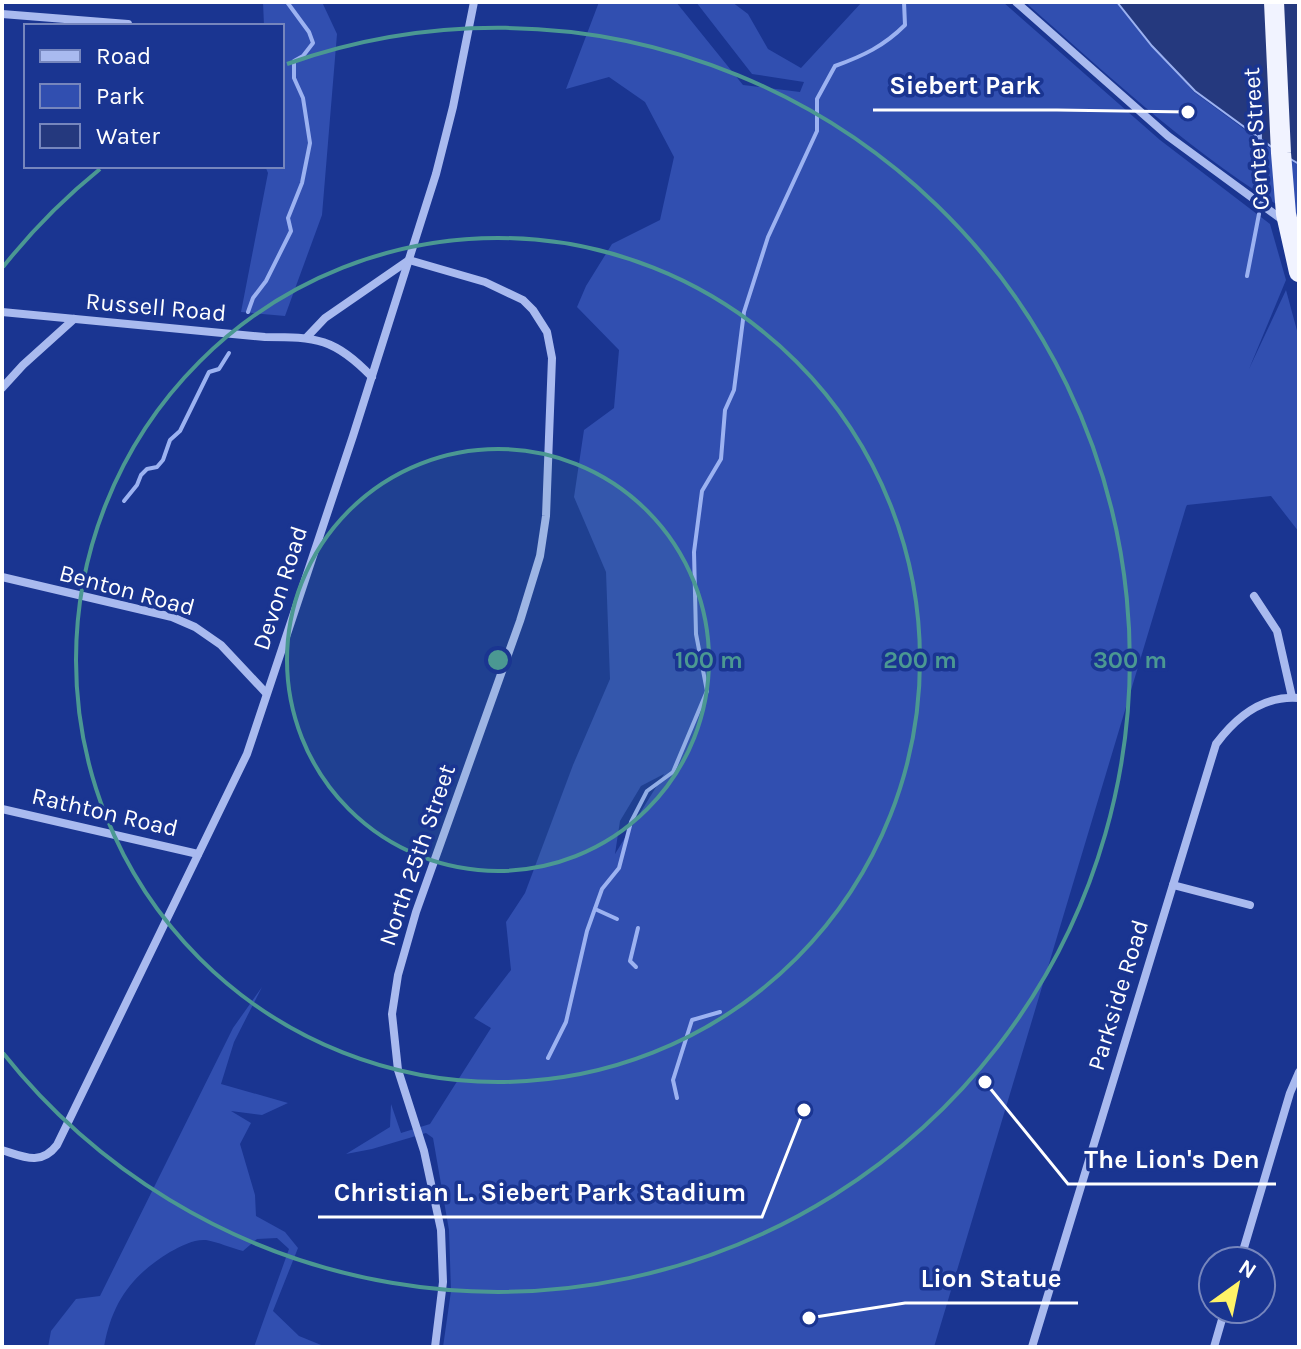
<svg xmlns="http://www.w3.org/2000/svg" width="1301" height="1349" viewBox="0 0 1301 1349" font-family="Karla,sans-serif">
	<rect width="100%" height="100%" fill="#1a3591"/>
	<!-- green -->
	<g fill="#314fb0" fill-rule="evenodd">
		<polygon points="263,2 322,2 337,34 322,215 285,316 241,312 268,173 265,166 282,166 282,26 264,26"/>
		<path d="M 599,2 L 676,2 L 743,85 L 800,92 L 804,82 L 752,74 L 696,2 L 732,2 L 748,14 L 768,49 L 801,68 L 862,2 L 1003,2 L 1160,140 L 1270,224 L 1286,280 L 1249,369 L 1286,290 L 1299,338 L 1299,532 L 1271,496 L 1187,505 L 1186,507 L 934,1347 L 443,1347 L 451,1291 L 449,1230 L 433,1138 L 426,1133 L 372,1149 L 346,1154 L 390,1127 L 391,1104 L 401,1133 L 430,1124 L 491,1028 L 474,1018 L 511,970 L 506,922 L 525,893 L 573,765 L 610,679 L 606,572 L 574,497 L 584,430 L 614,408 L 619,350 L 577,307 L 586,286 L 612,244 L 660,220 L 674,157 L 645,102 L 609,77 L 566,89 ZM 664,774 L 615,854 L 620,821 L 641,786 Z"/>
		<path d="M 1025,2 L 1116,2 L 1194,92 L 1281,156 L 1299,165 L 1299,218 C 1199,160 1112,79 1025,2 Z"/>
		<path d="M 262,987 L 234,1042 L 221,1084 L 288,1103 L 262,1115 L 231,1111 L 251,1123 L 240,1144 L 255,1195 L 256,1216 L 285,1232 L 298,1248 L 273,1311 L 299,1336 L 326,1347 L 254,1347 L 289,1249 L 277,1238 L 257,1239 L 243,1251 C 231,1248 218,1242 206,1240 C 194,1239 181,1246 170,1252 C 132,1275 112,1302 104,1347 L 48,1347 L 51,1331 L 76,1299 L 100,1296 L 233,1028 Z"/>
	</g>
	<!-- water -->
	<g fill="#25397e" stroke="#9cb2f1" stroke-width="2">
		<polygon points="1117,2 1270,2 1280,153 1195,91 1152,46"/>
		<polygon points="1274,2 1299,2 1299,164 1282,154"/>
	</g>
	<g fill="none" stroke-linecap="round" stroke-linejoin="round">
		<!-- stream -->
		<g stroke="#9cb2f1" stroke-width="4">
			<polyline points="1259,195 1260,133"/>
			<polyline points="1247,276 1259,214"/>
			<polyline points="248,312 253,298 266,281 291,231 288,218 302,183 310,143 303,98 294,78 294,61 303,56 313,43 309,32 287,2"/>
			<polyline points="124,501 137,485 141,475 147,469 157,467 163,460 170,440 180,431 209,372 219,369 229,353"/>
			<polyline points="595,909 617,919"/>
			<polyline points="636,967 630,961 638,928"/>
			<path d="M 548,1058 L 566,1022 L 587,931 L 602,889 L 619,868 L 631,822 L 647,791 L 673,772 L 707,691 L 696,634 L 694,552 L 702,491 L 721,459 L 725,410 L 734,390 L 744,312 L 768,237 L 817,131 L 817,99 L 835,66 C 863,56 884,46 905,25 L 904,2"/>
			<polyline points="677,1098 673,1080 692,1020 720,1012"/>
		</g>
		<!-- minor -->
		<g stroke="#a9baef" stroke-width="8">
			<polyline points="1016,2 1168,136 1284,221"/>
			<polyline points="2,14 128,24"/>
			<path d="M 2,312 L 265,337 C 317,337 334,338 372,377"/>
			<polyline points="307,337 325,318 409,260 485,282 523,300 533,310 547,332 552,358 546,516 540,556 520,621 416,912 398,975 392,1014 398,1070 424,1151 441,1230 443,1282 435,1347"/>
			<polyline points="2,388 23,365 74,319"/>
			<polyline points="2,577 172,617 195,627 221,645 266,693"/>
			<polyline points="1254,596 1277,631 1292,697"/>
			<polyline points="2,809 198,854"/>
			<polyline points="1173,885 1250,905"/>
			<path d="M 2,1150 C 24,1157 41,1166 57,1145 L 247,754 L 353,436 L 436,174 L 453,107 L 474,2"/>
			<polyline points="1240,1261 1290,1093 1299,1072"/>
			<path d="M 1032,1347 L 1216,744 C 1236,717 1263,695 1299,698"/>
			<polyline points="1214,1347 1225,1309"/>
		</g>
		<!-- primary-bridge -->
		<polyline stroke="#f1f3ff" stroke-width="20" points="1274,2 1281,153 1286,214 1299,272"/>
	</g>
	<!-- distance rings -->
	<circle cx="498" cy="660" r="211" fill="#4b9892" fill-opacity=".12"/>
	<g fill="none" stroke="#4b9892" stroke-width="4">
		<circle cx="498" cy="660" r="211"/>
		<circle cx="498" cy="660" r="422"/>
		<path d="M3 267A632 632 0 0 1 100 169M287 64A632 632 0 1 1 3 1053"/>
	</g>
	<g text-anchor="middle" stroke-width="7" stroke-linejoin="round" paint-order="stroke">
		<!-- street labels -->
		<g font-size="24" fill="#fff" stroke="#1a3591">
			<text transform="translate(1256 139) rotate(-94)" y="8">Center Street</text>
			<text transform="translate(156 307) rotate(5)" y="8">Russell Road</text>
			<text transform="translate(280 588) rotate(-72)" y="8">Devon Road</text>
			<text transform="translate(127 590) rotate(15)" y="8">Benton Road</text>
			<text transform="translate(105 812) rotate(13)" y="8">Rathton Road</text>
			<text transform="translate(417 855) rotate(-71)" y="8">North 25th Street</text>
			<text transform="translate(1118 995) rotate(-73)" y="8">Parkside Road</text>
		</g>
	</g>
	<circle cx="498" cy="660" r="12" fill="#4b9892" stroke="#1a3591" stroke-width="4"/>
	<g font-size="24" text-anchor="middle" font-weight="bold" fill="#4b9892" stroke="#1a3591" stroke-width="7" stroke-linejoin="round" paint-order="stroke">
		<text x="709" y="668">100 m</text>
		<text x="920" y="668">200 m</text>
		<text x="1130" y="668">300 m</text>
	</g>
	<!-- callouts -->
	<path fill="none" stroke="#fff" stroke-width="3" d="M1188 112L1057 110H873M985 1082L1068 1184H1276M804 1110L762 1217H318M809 1318L905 1303H1078"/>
	<g fill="#fff" stroke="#1a3591" stroke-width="3">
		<circle cx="1188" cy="112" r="8"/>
		<circle cx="985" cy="1082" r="8"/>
		<circle cx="804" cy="1110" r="8"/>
		<circle cx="809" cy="1318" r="8"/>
	</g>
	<g font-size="26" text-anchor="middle" font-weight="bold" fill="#fff" stroke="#1a3591" stroke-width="7" stroke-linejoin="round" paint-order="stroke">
		<text x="965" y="94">Siebert Park</text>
		<text x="1172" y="1168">The Lion's Den</text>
		<text x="540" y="1201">Christian L. Siebert Park Stadium</text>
		<text x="991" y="1287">Lion Statue</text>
	</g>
	<!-- border -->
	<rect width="1301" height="1349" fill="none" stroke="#ffffff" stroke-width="8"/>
	<!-- legend -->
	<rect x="24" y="24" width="260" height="144" fill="#1a3591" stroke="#7686bd" stroke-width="2"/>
	<rect x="40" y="50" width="40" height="12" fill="#a9baef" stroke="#7686bd" stroke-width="2"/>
	<text x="96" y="64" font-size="24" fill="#ffffff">Road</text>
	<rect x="40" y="84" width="40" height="24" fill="#314fb0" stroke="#7686bd" stroke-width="2"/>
	<text x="96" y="104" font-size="24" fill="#ffffff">Park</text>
	<rect x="40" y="124" width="40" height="24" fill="#25397e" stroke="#7686bd" stroke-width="2"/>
	<text x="96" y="144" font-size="24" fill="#ffffff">Water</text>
	<!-- north arrow -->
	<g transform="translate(1237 1285) rotate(33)"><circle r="38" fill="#1a3591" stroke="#7686bd" stroke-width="2"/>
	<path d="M0-6L14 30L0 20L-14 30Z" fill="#fff367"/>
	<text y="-12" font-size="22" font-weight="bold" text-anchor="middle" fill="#ffffff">N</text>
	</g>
</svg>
